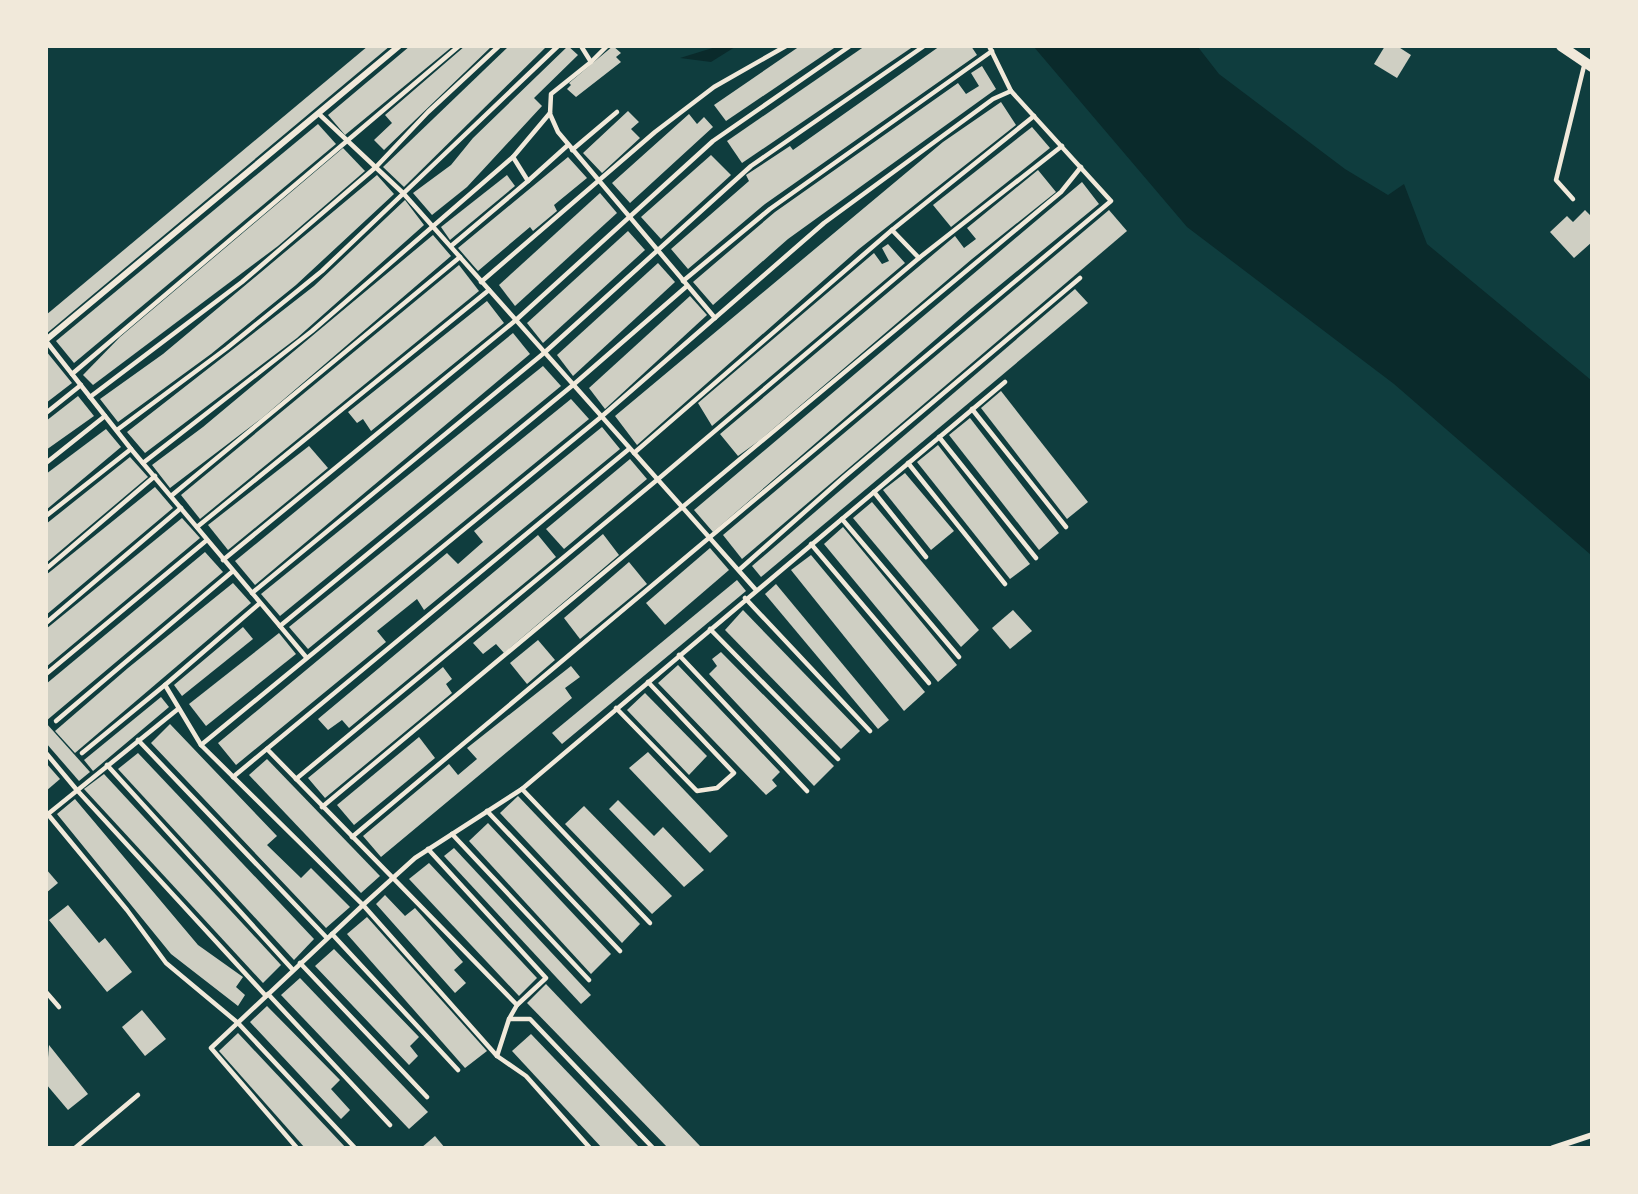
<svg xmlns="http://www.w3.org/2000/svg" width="1638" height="1194" viewBox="0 0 1638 1194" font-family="'PT Sans Narrow',sans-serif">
	<rect width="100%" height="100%" fill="#0f3d3e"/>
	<!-- water -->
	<g fill="#0a2a2b">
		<polygon points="719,46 735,47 711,62 680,58"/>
		<polygon points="1034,47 1198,47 1219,74 1345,169 1388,195 1404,184 1427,244 1591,380 1591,555 1394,384 1187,227"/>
	</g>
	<!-- building -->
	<g fill="#cfcfc3">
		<polygon points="368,46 390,46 46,334 46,315"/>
		<polygon points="410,46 453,46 345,135 328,115"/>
		<polygon points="465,46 492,46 384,150 374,140 392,123 385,115"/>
		<polygon points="509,46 547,46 404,187 383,167"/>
		<polygon points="568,46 578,55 534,98 542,106 467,187 432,215 413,193 451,165 473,138"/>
		<polygon points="613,46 621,53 616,57 621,62 576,97 567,89 571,85 569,83"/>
		<polygon points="800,46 837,46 726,121 714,105"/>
		<polygon points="865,46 914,46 742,163 727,141"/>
		<polygon points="940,46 971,46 977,55 765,204 688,269 671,249 749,181 746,175 790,146 793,150"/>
		<polygon points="1385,46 1397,46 1411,55 1397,78 1374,64"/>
		<polygon points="982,66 996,89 788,239 713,305 693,282 775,212 958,83 966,94 979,86 971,73"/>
		<polygon points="1001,102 1016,125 859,249 637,445 615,416 943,142"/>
		<polygon points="628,111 639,122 631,129 640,138 602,173 583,153"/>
		<polygon points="689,114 697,124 704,117 713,127 630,203 612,183"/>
		<polygon points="318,124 336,144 74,363 56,341"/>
		<polygon points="1032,127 1050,148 951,227 933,205"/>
		<polygon points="343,148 365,171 278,246 93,385 83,375 120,337"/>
		<polygon points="711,155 731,175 661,239 641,217"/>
		<polygon points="568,157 587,178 554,205 557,211 533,231 530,227 478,271 458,248"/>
		<polygon points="1038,170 1056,192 972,259 760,440 738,456 720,434 955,236 964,248 976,239 967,228"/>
		<polygon points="377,175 394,194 296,285 211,354 118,422 100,399 163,354"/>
		<polygon points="507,175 515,186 450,240 441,227"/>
		<polygon points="1082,182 1099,204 972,308 713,532 694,510"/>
		<polygon points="600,193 617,213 515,306 499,285"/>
		<polygon points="405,200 424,225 297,338 145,453 127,432 314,286"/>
		<polygon points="1109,210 1127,231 742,559 723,535"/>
		<polygon points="1585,210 1592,217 1592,242 1574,258 1550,232 1567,216 1573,222"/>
		<polygon points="628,231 645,250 543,343 527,323"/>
		<polygon points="433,235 451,256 262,418 170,488 152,465 203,427"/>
		<polygon points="888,244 905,263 712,426 698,403 874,253 882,264 889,261 882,248"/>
		<polygon points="658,263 675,282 573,376 557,355"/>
		<polygon points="459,265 479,291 200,519 181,495"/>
		<polygon points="1075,289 1088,303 761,577 752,566"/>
		<polygon points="690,296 707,315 605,409 589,388"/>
		<polygon points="487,301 504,323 371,431 363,419 357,423 348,412"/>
		<polygon points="513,333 530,354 255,585 235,561"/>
		<polygon points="46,351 72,383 46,403"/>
		<polygon points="543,366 561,386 280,616 261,594"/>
		<polygon points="1001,391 1088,502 1067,519 981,408"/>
		<polygon points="78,396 94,416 46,450 46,421"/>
		<polygon points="571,399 589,419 308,649 289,627"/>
		<polygon points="970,418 1059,533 1039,550 949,435"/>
		<polygon points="602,427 620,449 424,610 417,599 377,631 386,642 236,765 218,743 447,553 458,564 483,542 474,531"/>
		<polygon points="106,429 121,447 46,510 46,474"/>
		<polygon points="938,445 1030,564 1010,579 917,462"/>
		<polygon points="309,446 328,468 228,550 208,525"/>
		<polygon points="130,457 148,477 46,563 46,524"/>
		<polygon points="630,459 647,479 564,549 546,529"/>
		<polygon points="905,473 954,531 931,550 883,490"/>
		<polygon points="155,487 173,508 46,615 46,575"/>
		<polygon points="872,502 979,630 961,647 853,518"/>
		<polygon points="182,518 200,538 46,667 46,629"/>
		<polygon points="843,527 957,665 938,682 824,544"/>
		<polygon points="603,534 619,555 504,653 496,644 483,654 473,643"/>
		<polygon points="538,535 556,557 349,728 342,720 328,730 318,719"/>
		<polygon points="710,548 729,570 665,625 646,603"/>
		<polygon points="205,552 223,572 46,721 46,684"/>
		<polygon points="811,555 925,692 904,711 791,570"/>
		<polygon points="629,562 647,584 580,639 564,618"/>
		<polygon points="737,580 746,591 562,744 552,733"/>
		<polygon points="233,583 251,603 75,753 55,731 128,668"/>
		<polygon points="776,584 889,720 878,729 765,594"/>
		<polygon points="743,610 860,731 841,749 725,630"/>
		<polygon points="1013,610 1032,631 1010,649 992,628"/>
		<polygon points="243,627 253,639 182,696 174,685"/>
		<polygon points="279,633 296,654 206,726 189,704"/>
		<polygon points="538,640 555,660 527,684 510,663"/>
		<polygon points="721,652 834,766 814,786 709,674 717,666 712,659"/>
		<polygon points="678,665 780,772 772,780 777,786 766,795 658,683"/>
		<polygon points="571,666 580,677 565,688 572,698 381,857 363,836 449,764 458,775 477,759 467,748"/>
		<polygon points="443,667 452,679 446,684 452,693 325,798 308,778"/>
		<polygon points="645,693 707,756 689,775 627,710"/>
		<polygon points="161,697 169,707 93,771 84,760"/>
		<polygon points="46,723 90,772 79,781 46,743"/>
		<polygon points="170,724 277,836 267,845 301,878 311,868 350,907 326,928 151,743"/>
		<polygon points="419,737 435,758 354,825 337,805"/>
		<polygon points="648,752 728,836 710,853 629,768"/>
		<polygon points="138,753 314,939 294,960 118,769"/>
		<polygon points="267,759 380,876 361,893 249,775"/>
		<polygon points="46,763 60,779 46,791"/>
		<polygon points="104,774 281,965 263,983 84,789"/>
		<polygon points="518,796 640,924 622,943 500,813"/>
		<polygon points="75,799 198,945 243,977 236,987 245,995 238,1006 171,954 57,814"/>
		<polygon points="618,800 654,836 663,827 704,870 684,887 609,809"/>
		<polygon points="584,806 672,896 652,914 565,824"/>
		<polygon points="488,823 611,954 591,974 469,841"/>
		<polygon points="454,848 591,995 581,1004 444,856"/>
		<polygon points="429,863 537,978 519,996 409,879"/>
		<polygon points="46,869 58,883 46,893"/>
		<polygon points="385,895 405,916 415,908 463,962 454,970 466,983 455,993 376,904"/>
		<polygon points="68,905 99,943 105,938 132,972 107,992 49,920"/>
		<polygon points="367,917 487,1051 465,1068 347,934"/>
		<polygon points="334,949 419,1037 410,1046 418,1056 409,1065 315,966"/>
		<polygon points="300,978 428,1112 409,1129 281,995"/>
		<polygon points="546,984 700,1146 668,1148 527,1003"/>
		<polygon points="267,1006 340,1080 331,1089 350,1110 341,1119 250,1022"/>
		<polygon points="142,1010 166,1039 145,1056 122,1027"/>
		<polygon points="238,1033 346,1148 305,1148 219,1051"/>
		<polygon points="531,1034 640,1148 602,1148 512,1051"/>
		<polygon points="49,1045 88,1094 68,1110 46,1084"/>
		<polygon points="435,1136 445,1148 421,1148"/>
	</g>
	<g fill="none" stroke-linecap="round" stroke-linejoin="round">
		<!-- service -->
		<g stroke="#f1e9da" stroke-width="4.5">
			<polyline points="581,46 591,62 551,94 550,114 558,132 715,318"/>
			<polyline points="591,62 607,46"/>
			<polyline points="550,113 513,157 528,181 568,145"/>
			<polyline points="319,114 403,193 756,590"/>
			<polyline points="572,150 617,112"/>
			<polyline points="1573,199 1556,180 1585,62"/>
			<polyline points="892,230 919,258"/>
			<polyline points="451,246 528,181"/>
			<polyline points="683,281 770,209 992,51"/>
			<polyline points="481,282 655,132 714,87 786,46"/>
			<polyline points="46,341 131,449 306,657"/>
			<polyline points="72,374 459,46"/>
			<polyline points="90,397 242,282 376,167 428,112 499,46"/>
			<polyline points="972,409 1066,527"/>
			<polyline points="46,413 81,385"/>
			<polyline points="117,430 227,348 322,271 558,46"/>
			<polyline points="939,437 1036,558"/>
			<polyline points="634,453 892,230 1034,116"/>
			<polyline points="46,463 105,416"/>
			<polyline points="143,463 312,331 513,157"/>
			<polyline points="908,463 1005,584"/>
			<polyline points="874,492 926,557"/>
			<polyline points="171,496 460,257"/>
			<polyline points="46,516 131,449"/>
			<polyline points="842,519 1005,382"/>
			<polyline points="197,527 489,290"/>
			<polyline points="811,544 929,683"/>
			<polyline points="223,560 516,320 713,141 850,46"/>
			<polyline points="46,569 155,476"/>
			<polyline points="739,570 844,477 1080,278"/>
			<polyline points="252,593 544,353 751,166 924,46"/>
			<polyline points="745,598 870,731"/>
			<polyline points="46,623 181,508"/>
			<polyline points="280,626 573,385 687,286"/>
			<polyline points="710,629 838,759"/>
			<polyline points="679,655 807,791"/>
			<polyline points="46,674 207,540"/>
			<polyline points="165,685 260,603"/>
			<polyline points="616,708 697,791 717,788 734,773 648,682"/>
			<polyline points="56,721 233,571"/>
			<polyline points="138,740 327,938"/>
			<polyline points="201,745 601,417 824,223 993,99 1011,91"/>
			<polyline points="267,749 517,1005 509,1019 497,1056"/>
			<polyline points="46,753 76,789 266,996"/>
			<polyline points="82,753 165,685 201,745 363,905 211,1048 297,1148"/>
			<polyline points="107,765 293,970"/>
			<polyline points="233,777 629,449"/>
			<polyline points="296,779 657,480 919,258 1062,146"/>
			<polyline points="522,789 650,923"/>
			<polyline points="322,807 1061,192 1081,167"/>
			<polyline points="487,811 620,951"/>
			<polyline points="46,812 127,910 166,963 238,1023 355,1148"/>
			<polyline points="48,814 178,709"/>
			<polyline points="452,834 589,980"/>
			<polyline points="352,837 1111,201 1011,91 989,46"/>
			<polyline points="428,849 546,978 517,1005"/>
			<polyline points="332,934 458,1070"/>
			<polyline points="300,963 427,1097"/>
			<polyline points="46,992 59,1007"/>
			<polyline points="268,994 390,1125"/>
			<polyline points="509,1019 530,1019 653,1148"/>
			<polyline points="75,1148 138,1095"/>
			<polyline points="590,1148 526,1076 497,1056 363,905 415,858 522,789 842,519 959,657"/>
		</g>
		<!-- minor -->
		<g stroke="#f1e9da" stroke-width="6">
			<polyline points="46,340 399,46"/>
			<polyline points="1553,1148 1592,1135"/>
		</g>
		<!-- tertiary -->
		<polyline stroke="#f1e9da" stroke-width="10" points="1561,46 1592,67"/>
	</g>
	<!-- border -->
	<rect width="1638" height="1194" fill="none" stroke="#f1e9da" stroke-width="96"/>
</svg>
